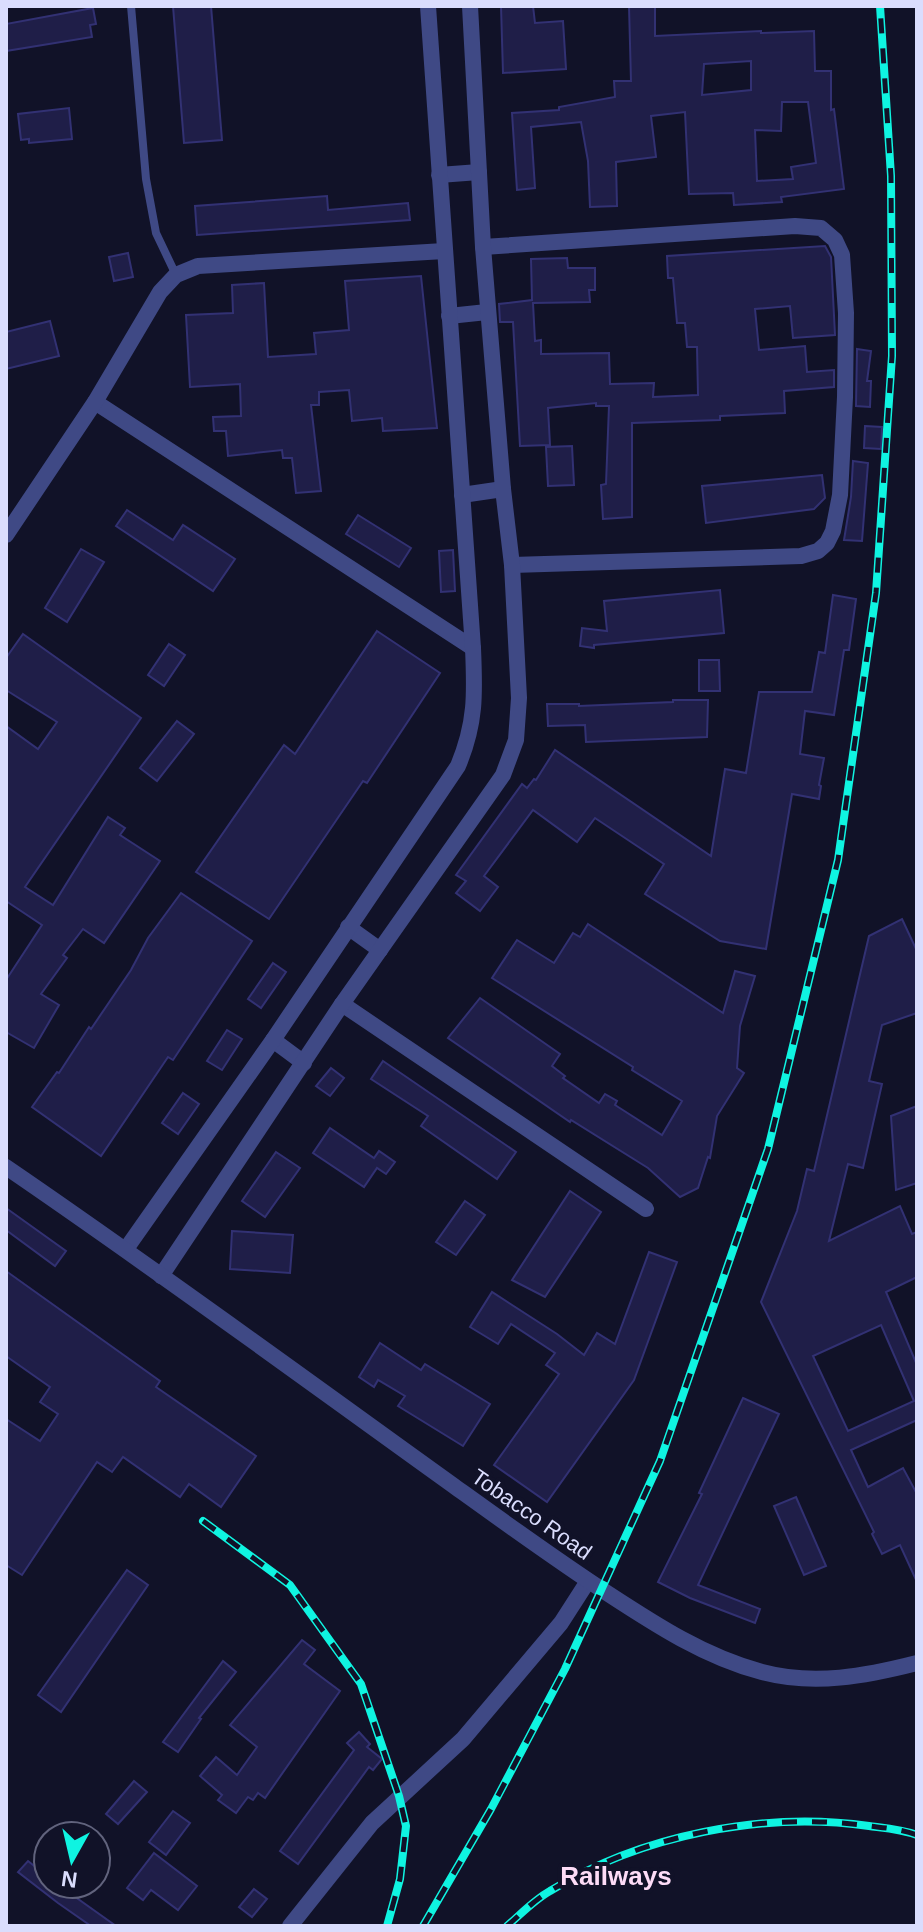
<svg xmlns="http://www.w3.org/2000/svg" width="923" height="1932" viewBox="0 0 923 1932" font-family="Arial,sans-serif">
	<rect width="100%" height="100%" fill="#111228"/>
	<!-- building -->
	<g fill="#1f1e48" stroke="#323173" stroke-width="2" fill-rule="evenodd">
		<polygon points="173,6 211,6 222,140 184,143"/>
		<polygon points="501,6 533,6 535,23 563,21 566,69 503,73"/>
		<path d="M 629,6 L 655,6 L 655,36 L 761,31 L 761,33 L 814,31 L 815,71 L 831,71 L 831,110 L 834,109 L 844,189 L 781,197 L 782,202 L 734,205 L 733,193 L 689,194 L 685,112 L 651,116 L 656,157 L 616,162 L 617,206 L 590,207 L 588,161 L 581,122 L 531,127 L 535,188 L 517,190 L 512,113 L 559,110 L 559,107 L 615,97 L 614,81 L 631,81 ZM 751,61 L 751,90 L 702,95 L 704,64 ZM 782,102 L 808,102 L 816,163 L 791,167 L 793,179 L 757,181 L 755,130 L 781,131 Z"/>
		<polygon points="93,8 96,24 90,25 92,37 6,51 6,24"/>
		<polygon points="69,108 72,139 29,143 29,139 21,140 18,114"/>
		<polygon points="327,196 328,210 408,203 410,220 197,235 195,206"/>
		<polygon points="825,246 831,257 835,335 793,338 790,306 755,309 759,350 805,346 807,372 834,370 834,387 784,391 785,413 720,416 720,420 632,423 632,517 603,519 601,485 606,484 609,406 596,406 596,403 548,408 550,445 520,446 513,322 500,322 499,304 532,300 531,259 567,258 568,268 595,268 595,290 589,290 590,302 533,303 535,341 541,340 541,354 609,353 610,384 654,383 653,397 698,395 697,347 687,347 685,323 677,323 673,278 668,278 667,256"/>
		<polygon points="128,253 133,277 114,281 109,257"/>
		<polygon points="421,276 437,428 383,431 382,418 352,421 349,390 319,392 319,405 311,405 321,491 296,493 292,458 283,458 282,450 228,456 226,431 214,431 213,417 241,416 240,384 190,387 186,315 233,313 232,285 264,283 268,357 316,354 314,333 349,330 345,281"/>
		<polygon points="50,321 59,356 6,369 6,332"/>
		<polygon points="857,349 871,351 867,381 871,381 870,407 856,406"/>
		<polygon points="865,426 882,427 881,449 864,448"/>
		<polygon points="572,446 574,485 548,486 546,447"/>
		<polygon points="853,461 868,463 862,541 844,540 851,497"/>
		<polygon points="822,475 825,498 814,509 706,523 702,486"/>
		<polygon points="127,510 173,540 183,525 235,559 213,591 116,526"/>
		<polygon points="358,515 411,548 399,567 346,534"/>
		<polygon points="81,549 104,562 67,622 45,608"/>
		<polygon points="453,550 455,591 441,592 439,551"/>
		<polygon points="720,590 724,633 594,645 594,648 580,646 582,628 607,631 604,601"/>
		<polygon points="833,595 856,599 849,650 844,650 834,715 805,711 800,754 824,758 819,785 821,786 819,799 792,794 766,949 720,941 645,894 664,864 595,818 577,842 533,810 484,876 498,887 480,911 456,893 466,881 456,875 522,784 527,788 534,779 536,780 555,750 711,856 725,769 746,773 759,692 812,692 819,652 825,653"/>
		<polygon points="377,631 440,673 367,783 363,781 269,919 196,872 284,745 295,754"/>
		<polygon points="23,634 141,718 25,887 53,905 108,817 125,828 120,835 160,861 104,943 83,929 63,955 67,958 41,994 59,1005 34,1048 6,1032 6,980 42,925 6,901 6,726 38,749 57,722 6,690 6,658"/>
		<polygon points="169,644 185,655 164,686 148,675"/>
		<polygon points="699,660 719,660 720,691 699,691"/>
		<polygon points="673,700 708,700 707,737 586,742 585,725 548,726 547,704 579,704 579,706 673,702"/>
		<polygon points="177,721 194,734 157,781 140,768"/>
		<polygon points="181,893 252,941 173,1060 168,1057 101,1156 32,1107 57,1072 59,1073 89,1027 91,1029 131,970 148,938"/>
		<path d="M 902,919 L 917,951 L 917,1013 L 882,1025 L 869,1081 L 882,1084 L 863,1168 L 848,1164 L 829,1241 L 900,1206 L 912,1234 L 917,1232 L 917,1277 L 886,1292 L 917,1365 L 917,1420 L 851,1450 L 868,1487 L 903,1468 L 917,1494 L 917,1582 L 900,1545 L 882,1554 L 872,1534 L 874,1532 L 761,1302 L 797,1211 L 807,1169 L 814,1171 L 869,936 ZM 881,1325 L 914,1401 L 848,1431 L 813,1356 Z"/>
		<polygon points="588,924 723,1013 735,971 755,976 740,1026 737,1068 744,1073 717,1116 710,1158 708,1157 698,1188 680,1197 648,1168 571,1120 570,1122 448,1038 480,998 560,1054 552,1066 565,1076 563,1078 599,1103 605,1094 617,1101 615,1105 662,1135 682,1101 632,1070 633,1067 492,978 517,940 554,963 573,933 580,937"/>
		<polygon points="273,963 286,972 261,1008 248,999"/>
		<polygon points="227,1030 242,1039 222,1070 207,1061"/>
		<polygon points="383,1061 516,1152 497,1179 421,1126 428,1116 371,1079"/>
		<polygon points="331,1068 344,1078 330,1096 316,1086"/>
		<polygon points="183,1093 199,1104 178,1134 162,1123"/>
		<polygon points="917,1106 917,1183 896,1190 891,1116"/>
		<polygon points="330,1128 374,1158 379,1151 395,1162 386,1174 377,1168 364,1187 313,1153"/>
		<polygon points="276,1152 300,1168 265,1217 242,1201"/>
		<polygon points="570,1191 601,1212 545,1297 512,1280"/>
		<polygon points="465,1201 485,1215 456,1255 436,1242"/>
		<polygon points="6,1208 66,1251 55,1266 6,1230"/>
		<polygon points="232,1231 293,1235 290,1273 230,1269"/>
		<polygon points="649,1252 677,1262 634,1380 547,1502 494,1465 559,1374 546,1365 555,1353 511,1324 498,1344 470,1327 492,1292 557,1334 584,1355 597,1333 615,1344"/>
		<polygon points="6,1271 160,1381 156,1387 256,1456 221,1507 189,1484 180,1497 123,1457 112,1472 97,1462 22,1575 6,1565 6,1419 40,1441 58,1414 40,1402 50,1387 6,1356"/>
		<polygon points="380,1343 421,1370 425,1364 490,1404 463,1446 398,1406 405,1396 378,1380 374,1387 359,1377"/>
		<polygon points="743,1398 779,1414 698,1585 760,1609 755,1623 690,1598 658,1582 702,1494 699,1493"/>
		<polygon points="796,1497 826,1566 804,1575 774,1506"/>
		<polygon points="127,1570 148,1585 61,1712 38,1695"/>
		<polygon points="302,1640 315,1650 304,1664 340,1691 265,1798 258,1793 253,1800 248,1797 236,1813 218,1800 222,1795 200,1776 216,1757 237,1775 257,1747 230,1725"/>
		<polygon points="223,1661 236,1672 199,1718 201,1719 178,1752 163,1742"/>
		<polygon points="359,1732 370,1744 367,1747 382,1759 373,1770 369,1767 298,1864 280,1851 354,1750 347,1743"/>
		<polygon points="134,1781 147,1792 118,1824 106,1814"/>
		<polygon points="173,1811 190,1823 166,1855 149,1842"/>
		<polygon points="154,1853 197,1886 178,1910 151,1890 143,1900 127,1888"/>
		<polygon points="28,1861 48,1877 48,1884 57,1884 116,1926 91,1926 58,1903 18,1872"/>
		<polygon points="254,1889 267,1899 252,1917 239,1907"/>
	</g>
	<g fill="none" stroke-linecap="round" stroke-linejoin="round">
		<!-- service -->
		<polyline stroke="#3f4985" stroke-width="8" points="131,6 146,179 156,233 176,275"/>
		<!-- minor -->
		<g stroke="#3f4985" stroke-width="16">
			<polyline points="439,175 479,172"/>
			<polyline points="483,247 795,226 821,228 835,240 842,255 846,313 845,397 840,495 833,531 827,543 818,551 801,556 512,565"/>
			<polyline points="449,316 487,312"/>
			<polyline points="95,402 473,648"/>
			<polyline points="462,495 503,489"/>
			<polyline points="6,535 95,402 160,292 176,275 198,266 444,251"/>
			<polyline points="348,927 380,950"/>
			<polyline points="342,1004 646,1209"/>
			<polyline points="273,1040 304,1063"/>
			<path d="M 126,1249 L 273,1040 L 458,766 C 476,723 475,694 473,648 L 428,6"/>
			<polyline points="161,1276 342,1004 503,775 516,740 519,698 512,565 503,489 483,247 470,6"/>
			<polyline points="290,1926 372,1823 463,1739 561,1623 588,1581"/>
		</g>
		<!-- tertiary -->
		<path stroke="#3f4985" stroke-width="16" d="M 6,1167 C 157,1270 305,1379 454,1486 C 504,1522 555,1559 607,1593 C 656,1625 705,1657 762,1672 C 814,1686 866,1676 917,1663"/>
		<!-- rail casing -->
		<g stroke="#0ff4e1" stroke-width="8">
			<g id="rail">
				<polyline points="203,1521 290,1585 361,1684 399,1796 406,1826 400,1879 387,1926"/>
				<polyline points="423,1926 491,1809 565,1669 660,1461 768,1149 838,860 876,593 892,356 891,176 880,6"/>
				<path d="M 507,1926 C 521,1914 534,1900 550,1891 C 641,1835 763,1811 869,1826 C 885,1828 901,1829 917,1835"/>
			</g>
		</g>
		<!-- rail -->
		<use href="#rail" stroke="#111228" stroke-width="5" stroke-dasharray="15" stroke-linecap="butt"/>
	</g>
	<g text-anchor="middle" stroke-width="8" stroke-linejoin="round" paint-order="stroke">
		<!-- street labels -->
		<g font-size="22" fill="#daddfd" stroke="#111228">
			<text transform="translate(532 1514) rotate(35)" y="8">Tobacco Road</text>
		</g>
		<!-- quarter labels -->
		<g font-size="26" font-weight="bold" fill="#fddcf7" stroke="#111228">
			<text x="616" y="1885">Railways</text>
		</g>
	</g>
	<!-- border -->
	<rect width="923" height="1932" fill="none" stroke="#daddfd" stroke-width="16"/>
	<!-- north arrow -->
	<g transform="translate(72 1860) rotate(188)"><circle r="38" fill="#111228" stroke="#61637d" stroke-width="2"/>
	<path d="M0-6L14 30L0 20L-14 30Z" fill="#0ff4e1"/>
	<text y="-12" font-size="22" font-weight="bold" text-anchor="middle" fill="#daddfd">N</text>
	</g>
</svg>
